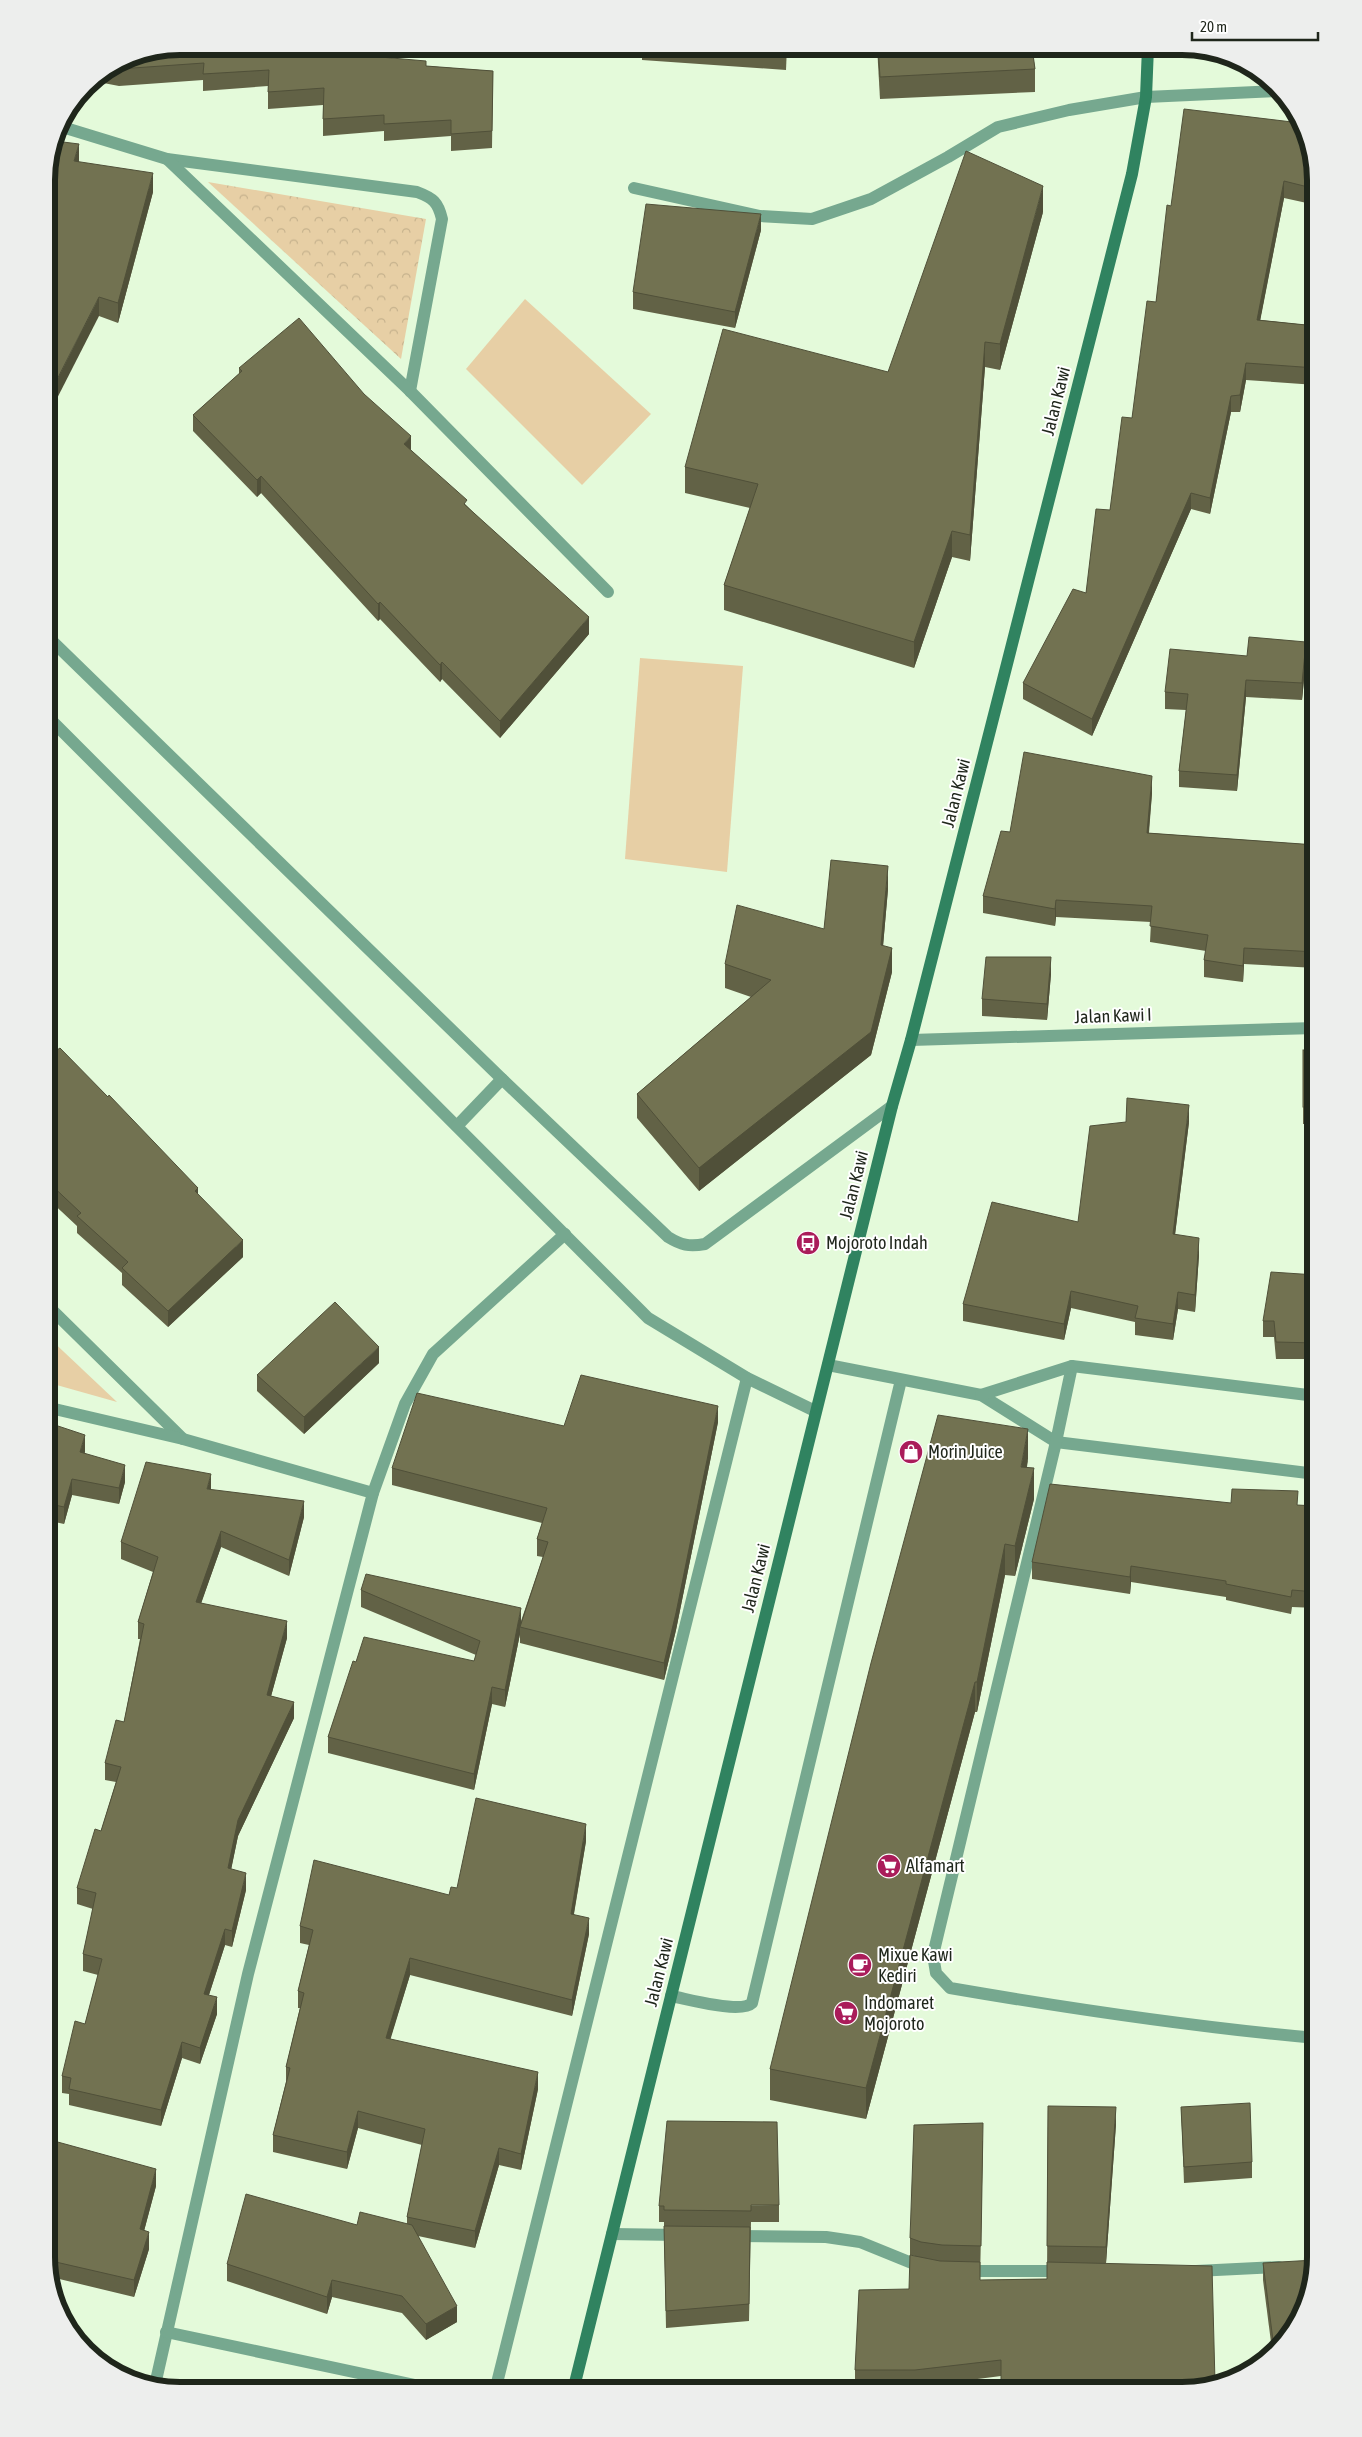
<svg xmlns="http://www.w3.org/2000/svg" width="1362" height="2437" viewBox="0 0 1362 2437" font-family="'Asap Condensed',sans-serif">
	<defs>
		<pattern id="park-crowns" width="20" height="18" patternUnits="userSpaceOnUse" patternTransform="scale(1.25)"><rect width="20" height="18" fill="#e7cfa5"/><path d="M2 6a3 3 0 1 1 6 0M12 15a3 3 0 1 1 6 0" fill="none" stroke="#c6b28d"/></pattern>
	</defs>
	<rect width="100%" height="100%" fill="#e4fada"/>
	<!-- park -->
	<polygon fill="url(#park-crowns)" points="208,182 426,219 401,359"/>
	<!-- pitch -->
	<g fill="#e7cfa5">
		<polygon points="525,299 651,414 582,485 466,369"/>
		<polygon points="640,658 743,666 727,872 625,859"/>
		<polygon points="46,1335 117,1402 46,1382"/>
	</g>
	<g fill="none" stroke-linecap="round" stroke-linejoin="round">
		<!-- lane -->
		<path stroke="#76a88f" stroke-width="12" d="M 671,1996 C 688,1999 741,2014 752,2003 L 901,1380"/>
		<!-- street -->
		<g stroke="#76a88f" stroke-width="12">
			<path d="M 59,126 L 167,159 L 417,192 C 433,198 438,202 442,219 L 410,391"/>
			<polyline points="167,159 410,391 608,592"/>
			<polyline points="634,188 760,216 812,219 871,199 948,157 998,127 1069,110 1146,97 1275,91"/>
			<path d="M 46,635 L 502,1079 L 668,1237 C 681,1245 689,1247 705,1244 L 892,1106"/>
			<polyline points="46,715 648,1318 747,1378 815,1411"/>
			<polyline points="911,1040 1316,1028"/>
			<polyline points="457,1126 502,1079"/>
			<polyline points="46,1304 183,1439"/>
			<polyline points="828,1365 981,1395 1056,1442 1316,1474"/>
			<path d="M 1072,1366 L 1056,1442 L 933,1955 L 936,1973 L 950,1988 C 1072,2009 1193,2027 1316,2038"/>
			<polyline points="981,1395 1072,1366 1316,1396"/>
			<polyline points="46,1407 183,1439 373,1493 248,1974 155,2385"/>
			<polyline points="373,1493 405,1404 433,1354 565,1234"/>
			<polyline points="612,2234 680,2235"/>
			<polyline points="735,2236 826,2237 860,2242 924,2268"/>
			<polyline points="964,2271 1064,2271"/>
			<polyline points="1196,2271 1279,2267"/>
			<polyline points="166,2332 443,2391"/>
			<polyline points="495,2391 747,1378"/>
		</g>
		<!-- secondary -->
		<polyline stroke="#308360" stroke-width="12" points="573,2391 892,1106 911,1040 1132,174 1146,97 1148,47"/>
	</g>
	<!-- wall -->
	<g fill="#626246">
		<polygon points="642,46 787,46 786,70 642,60"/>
		<polygon points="877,46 1032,47 1035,69 1035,92 880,99"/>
		<polygon points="311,51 426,66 493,71 492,148 451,151 451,136 384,141 384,131 323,136 323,105 268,109 268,86 203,91 203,80 119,86 93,81 129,56"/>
		<polygon points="1292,124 1316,180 1316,205 1284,198 1260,320 1316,326 1316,385 1246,380 1240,412 1231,412 1210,514 1191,509 1092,736 1023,699 1023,683 1086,593 1110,510 1132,418 1156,302 1171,206"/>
		<polygon points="79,162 153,192 118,323 99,316"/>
		<polygon points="1043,212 1000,370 985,367 970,561 952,557 914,668 724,610 724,585 750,508 685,493 685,467 888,372"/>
		<polygon points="761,230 735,328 633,309 633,292"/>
		<polygon points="239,368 411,450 467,506 589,634 500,738 442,679 440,682 380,619 378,621 261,493 257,497 193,431 193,415 239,374"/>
		<polygon points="1247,656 1306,659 1302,700 1246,697 1237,791 1179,787 1179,771 1186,710 1165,709 1165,692"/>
		<polygon points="1152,793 1149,833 1316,845 1316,968 1244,964 1243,982 1204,977 1204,960 1206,951 1150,942 1151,922 1056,917 1055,926 983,913 983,896 1010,832"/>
		<polygon points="888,889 883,946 892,972 871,1055 699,1191 637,1118 637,1094 751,997 725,988 725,964 824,929"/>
		<polygon points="1051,974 1047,1020 982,1016 982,999"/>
		<polygon points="46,1039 57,1050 108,1097 198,1195 243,1257 168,1327 122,1285 122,1273 77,1233 77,1226 46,1197"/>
		<rect x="1303" y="1050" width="13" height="74"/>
		<polygon points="1189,1122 1175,1234 1199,1255 1195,1312 1178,1309 1173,1340 1135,1335 1135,1322 1071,1308 1064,1340 963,1321 963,1304 1078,1222"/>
		<polygon points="1316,1275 1316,1359 1276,1359 1274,1337 1263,1337 1263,1321"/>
		<polygon points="379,1363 304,1434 257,1391 257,1375"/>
		<polygon points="46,1422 85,1453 125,1482 119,1504 72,1495 64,1524 46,1520"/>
		<polygon points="718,1422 676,1630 664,1680 520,1643 520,1634 505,1707 492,1704 474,1790 328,1753 328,1737 356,1662 474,1661 476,1655 361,1607 361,1590 521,1621 543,1557 537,1556 537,1539 542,1523 392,1485 392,1468 564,1426"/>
		<polygon points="1028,1459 1027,1467 1034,1499 1015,1576 1005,1575 977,1712 975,1712 866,2119 770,2100 770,2069"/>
		<polygon points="211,1490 304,1517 289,1576 221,1547 201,1603 287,1638 271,1696 294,1718 238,1836 231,1869 246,1890 232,1947 225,1945 209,1995 217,2014 200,2064 182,2058 161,2126 69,2105 69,2094 62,2093 62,2076 85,2024 98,1975 83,1971 83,1954 93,1909 77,1904 77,1888 101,1831 116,1782 105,1780 105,1763 124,1722 140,1639 138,1639 138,1622 153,1572 121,1559 121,1542"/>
		<polygon points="1231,1503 1316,1506 1316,1608 1292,1607 1291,1614 1226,1600 1226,1597 1131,1582 1130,1594 1032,1579 1032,1562"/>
		<polygon points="586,1841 574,1914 589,1934 572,2016 410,1975 390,2039 538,2089 521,2170 499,2165 475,2248 418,2236 457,2322 426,2340 402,2313 332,2297 327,2314 227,2281 227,2264 357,2225 407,2224 407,2217 422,2145 358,2128 347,2169 273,2152 273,2135 286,2082 286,2067 300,2008 298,2008 298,1991 309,1945 300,1943 300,1926 449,1895 457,1888"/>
		<polygon points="1048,2106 1116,2124 1106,2263 1001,2376 915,2387 855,2386 855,2370 909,2289 915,2256 910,2255 910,2238 983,2140 980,2280 1047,2279"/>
		<polygon points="1181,2107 1252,2162 1252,2178 1184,2183"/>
		<polygon points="46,2171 156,2186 144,2231 149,2249 134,2297 51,2277 46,2257"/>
		<polygon points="779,2205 779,2222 751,2222 749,2321 666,2328 664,2227 664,2222 659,2222 659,2206"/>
		<polygon points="1263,2263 1293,2331 1272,2350 1263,2280"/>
	</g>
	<!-- shaded-wall -->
	<g fill="#505039">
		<polygon points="79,144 79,164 74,161"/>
		<polygon points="153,173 153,192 118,323 118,303"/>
		<polygon points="1284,181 1284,198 1257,337 1257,320"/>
		<polygon points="1043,186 1043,212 1000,370 1000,344"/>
		<polygon points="761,214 761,230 735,328 735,312"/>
		<polygon points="99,297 99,316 46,420 46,401"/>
		<polygon points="985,342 985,367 970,561 970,535"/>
		<polygon points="1246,363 1246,380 1240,412 1240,395"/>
		<polygon points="1231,396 1231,412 1210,514 1210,498"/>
		<polygon points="411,436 411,453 404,444"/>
		<polygon points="261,476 261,493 257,497 257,480"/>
		<polygon points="1191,493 1191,509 1092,736 1092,719"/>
		<polygon points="952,531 952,557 914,668 914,642"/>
		<polygon points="380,602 380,619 378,621 378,604"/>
		<polygon points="589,617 589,634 500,738 500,721"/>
		<polygon points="1306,642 1306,659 1302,700 1302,683"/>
		<polygon points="442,662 442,679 440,682 440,665"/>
		<polygon points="1246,680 1246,697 1237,791 1237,775"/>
		<polygon points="1152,776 1152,793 1147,850 1147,833"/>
		<polygon points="888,866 888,889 881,969 881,945"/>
		<polygon points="1056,900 1056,917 1055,926 1055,909"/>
		<polygon points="892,948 892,972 871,1055 699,1191 699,1168"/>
		<polygon points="1244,948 1244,964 1243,982 1243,966"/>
		<polygon points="1051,957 1051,974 1047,1020 1047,1004"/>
		<polygon points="1189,1105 1189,1122 1173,1251 1173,1234"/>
		<polygon points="198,1188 198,1205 195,1191"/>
		<polygon points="1199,1238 1199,1255 1195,1312 1195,1295"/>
		<polygon points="243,1240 243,1257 168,1327 168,1311"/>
		<polygon points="1071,1291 1071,1308 1064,1340 1064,1324"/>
		<polygon points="1178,1292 1178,1309 1173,1340 1173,1324"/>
		<polygon points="379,1347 379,1363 304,1434 304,1417"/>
		<polygon points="718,1406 718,1422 676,1630 664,1680 664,1663"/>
		<polygon points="1028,1429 1028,1459 1021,1497 1021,1467"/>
		<polygon points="85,1435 85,1452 80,1468 80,1452"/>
		<polygon points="125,1465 125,1482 119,1504 119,1488"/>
		<polygon points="1034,1468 1034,1499 1015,1576 1015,1546"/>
		<polygon points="211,1474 211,1490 207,1489"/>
		<polygon points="72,1479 72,1495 64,1524 64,1507"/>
		<polygon points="304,1501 304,1517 289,1576 289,1560"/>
		<polygon points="221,1531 221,1547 196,1618 196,1602"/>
		<polygon points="1005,1544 1005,1575 977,1712 977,1682"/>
		<polygon points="1131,1566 1131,1582 1130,1594 1130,1577"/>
		<polygon points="521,1608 521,1625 520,1627 520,1634 505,1707 505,1690"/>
		<polygon points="287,1621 287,1638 267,1711 267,1695"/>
		<polygon points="975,1682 975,1712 866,2119 866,2088"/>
		<polygon points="492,1687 492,1704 474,1790 474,1774"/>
		<polygon points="294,1702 294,1718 238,1836 228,1885 228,1868 238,1820"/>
		<polygon points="586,1824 586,1841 571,1930 571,1914"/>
		<polygon points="246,1873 246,1890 232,1947 232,1931"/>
		<polygon points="589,1918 589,1934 572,2016 572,2000"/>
		<polygon points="225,1929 225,1945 204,2010 204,1994"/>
		<polygon points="410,1958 410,1975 386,2054 386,2038"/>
		<polygon points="217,1997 217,2014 200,2064 200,2048"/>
		<polygon points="182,2042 182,2058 161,2126 161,2110"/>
		<polygon points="538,2072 538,2089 521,2170 521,2154"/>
		<polygon points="1116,2107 1116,2124 1106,2263 1106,2247"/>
		<polygon points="358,2111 358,2128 347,2169 347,2152"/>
		<polygon points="499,2148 499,2165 475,2248 475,2231"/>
		<polygon points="156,2169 156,2186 140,2246 140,2229"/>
		<polygon points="149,2232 149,2249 134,2297 134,2280"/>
		<polygon points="332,2280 332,2297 327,2314 327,2297"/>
		<polygon points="457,2306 457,2322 426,2340 426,2324"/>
	</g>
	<!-- building -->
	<g fill="#727251" stroke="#505039">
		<polygon points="180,46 311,46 311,51 426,61 426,66 493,71 492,131 451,134 451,120 384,124 384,115 323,119 324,88 268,92 269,70 203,74 204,63 119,69 112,68 129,56"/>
		<polygon points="688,46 786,46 786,54"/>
		<polygon points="878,46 1032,47 1035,69 880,77"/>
		<polygon points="1184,109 1292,122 1292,124 1303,127 1316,180 1316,189 1284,181 1257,320 1316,326 1316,368 1246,363 1240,395 1231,396 1210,498 1191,493 1092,719 1023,683 1073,589 1086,593 1096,509 1110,510 1122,417 1132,418 1147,301 1156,302 1167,205 1171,206"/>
		<polygon points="55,141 79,144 74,161 153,173 118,303 99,297 46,401 47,172"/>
		<polygon points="966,151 1043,186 1000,344 985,342 970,535 952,531 914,642 724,585 758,484 685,467 723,329 888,372"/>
		<polygon points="646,204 761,214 735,312 633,292"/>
		<polygon points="299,318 364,394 411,436 404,444 467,500 464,504 589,617 500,721 442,662 440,665 380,602 378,604 261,476 257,480 193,415 242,371 239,368"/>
		<polygon points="1249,637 1306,642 1302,683 1246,680 1237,775 1179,771 1188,694 1165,692 1170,649 1247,656"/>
		<polygon points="1024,752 1152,776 1147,833 1316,845 1316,952 1244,948 1243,966 1204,960 1208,935 1150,926 1152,906 1056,900 1055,909 983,896 1001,831 1010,832"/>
		<polygon points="831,860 888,866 881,945 892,948 871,1032 699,1168 637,1094 771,980 725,964 737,905 824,929"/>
		<polygon points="986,957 1051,957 1047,1004 982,999"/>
		<polygon points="46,1039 57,1050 60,1048 108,1097 109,1095 198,1188 195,1191 243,1240 168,1311 122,1268 128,1262 77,1216 81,1213 46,1180"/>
		<rect x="1303" y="1050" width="13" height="57"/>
		<polygon points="1127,1098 1189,1105 1173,1234 1199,1238 1195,1295 1178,1292 1173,1324 1135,1318 1138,1306 1071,1291 1064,1324 963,1304 992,1202 1078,1222 1090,1126 1126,1122"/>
		<polygon points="1271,1272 1316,1275 1316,1343 1276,1342 1274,1321 1263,1321"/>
		<polygon points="335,1302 379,1347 304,1417 257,1375"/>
		<polygon points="581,1375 718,1406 676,1613 664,1663 520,1627 548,1542 537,1539 547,1508 392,1468 417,1393 564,1426"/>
		<polygon points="938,1415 1028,1429 1021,1467 1034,1468 1015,1546 1005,1544 977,1682 975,1682 866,2088 770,2069 871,1663"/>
		<polygon points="46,1422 85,1435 80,1452 125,1465 119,1488 72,1479 64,1507 46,1503"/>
		<polygon points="146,1462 211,1474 207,1489 304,1501 289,1560 221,1531 196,1602 287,1621 267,1695 294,1702 238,1820 228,1868 246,1873 232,1931 225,1929 204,1994 217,1997 200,2048 182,2042 161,2110 69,2089 71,2078 62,2076 75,2021 85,2024 102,1959 83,1954 96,1893 77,1888 95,1829 101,1831 121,1767 105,1763 116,1720 124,1722 144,1624 138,1622 158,1557 121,1542"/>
		<polygon points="1050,1484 1231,1503 1232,1489 1298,1491 1297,1505 1316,1506 1316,1592 1292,1590 1291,1597 1226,1584 1226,1581 1131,1566 1130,1577 1032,1562"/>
		<polygon points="366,1574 521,1608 505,1690 492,1687 474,1774 328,1737 353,1661 356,1662 364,1637 474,1661 480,1641 361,1590"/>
		<polygon points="476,1798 586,1824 571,1914 589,1918 572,2000 410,1958 386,2038 538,2072 521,2154 499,2148 475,2231 407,2217 425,2129 358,2111 347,2152 273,2135 290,2068 286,2067 304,1993 298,1991 313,1930 300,1926 314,1860 449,1895 451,1887 457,1888"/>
		<polygon points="1250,2103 1252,2162 1184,2167 1181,2107"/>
		<polygon points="1048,2106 1116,2107 1106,2247 1047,2246"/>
		<polygon points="667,2121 777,2122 779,2205 751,2205 751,2211 664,2210 664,2206 659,2206"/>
		<polygon points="983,2123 981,2246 942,2245 921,2242 910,2238 914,2125"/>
		<polygon points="54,2141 156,2169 140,2229 149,2232 134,2280 47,2260 46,2189 49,2178 46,2177 46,2171"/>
		<polygon points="246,2194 357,2225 360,2212 412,2225 457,2306 426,2324 402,2296 332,2280 327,2297 227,2264"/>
		<polygon points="664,2226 750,2227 749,2304 666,2311"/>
		<polygon points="910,2255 940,2261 980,2262 980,2280 1047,2279 1047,2262 1212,2266 1215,2383 1182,2391 1001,2391 1001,2360 915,2370 855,2370 859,2290 909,2289"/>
		<polygon points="1315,2260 1293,2331 1274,2348 1263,2263"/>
	</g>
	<!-- icons -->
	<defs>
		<g id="bus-disc" transform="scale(1.25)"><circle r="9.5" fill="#aa1c5a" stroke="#fff"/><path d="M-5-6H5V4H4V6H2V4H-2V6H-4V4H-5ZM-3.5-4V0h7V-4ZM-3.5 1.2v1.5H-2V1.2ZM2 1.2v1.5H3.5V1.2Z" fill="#fff"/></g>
		<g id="shop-disc" transform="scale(1.25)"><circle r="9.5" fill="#aa1c5a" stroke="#fff"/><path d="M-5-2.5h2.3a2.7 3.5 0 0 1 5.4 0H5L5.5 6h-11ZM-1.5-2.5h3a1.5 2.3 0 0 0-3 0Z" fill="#fff"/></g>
		<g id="supermarket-disc" transform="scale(1.25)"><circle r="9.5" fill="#aa1c5a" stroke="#fff"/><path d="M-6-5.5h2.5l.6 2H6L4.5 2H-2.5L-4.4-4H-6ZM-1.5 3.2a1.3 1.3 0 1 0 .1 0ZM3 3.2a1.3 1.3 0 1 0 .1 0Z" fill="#fff"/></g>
		<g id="cafe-disc" transform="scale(1.25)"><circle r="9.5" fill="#aa1c5a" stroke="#fff"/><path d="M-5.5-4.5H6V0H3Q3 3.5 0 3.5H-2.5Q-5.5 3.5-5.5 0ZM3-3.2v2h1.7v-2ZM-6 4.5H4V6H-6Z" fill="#fff"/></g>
	</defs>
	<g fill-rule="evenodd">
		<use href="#bus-disc" x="808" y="1243"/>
		<use href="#shop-disc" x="911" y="1452"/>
		<use href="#supermarket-disc" x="889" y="1866"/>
		<use href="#cafe-disc" x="860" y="1965"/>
		<use href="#supermarket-disc" x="846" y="2013"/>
	</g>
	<g text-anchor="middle" stroke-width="4" stroke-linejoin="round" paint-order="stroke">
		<!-- street labels -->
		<g font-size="18" fill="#1f261b" stroke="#fff">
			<text transform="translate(1056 401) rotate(-76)" y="6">Jalan Kawi</text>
			<text transform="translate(956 793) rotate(-76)" y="6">Jalan Kawi</text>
			<text transform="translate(1113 1016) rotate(-2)" y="6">Jalan Kawi I</text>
			<text transform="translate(854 1185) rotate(-76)" y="6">Jalan Kawi</text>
			<text transform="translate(756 1578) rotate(-76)" y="6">Jalan Kawi</text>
			<text transform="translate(659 1972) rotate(-76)" y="6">Jalan Kawi</text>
		</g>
		<!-- poi labels -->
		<g font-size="18" fill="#1f261b" stroke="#fff" text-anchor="start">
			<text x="826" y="1249">Mojoroto Indah</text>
			<text x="928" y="1458">Morin Juice</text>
			<text x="906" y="1872">Alfamart</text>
			<text x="878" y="1961">Mixue Kawi<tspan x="878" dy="21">Kediri</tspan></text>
			<text x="864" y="2009">Indomaret<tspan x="864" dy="21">Mojoroto</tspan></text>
		</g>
	</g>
	<!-- crop -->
	<path d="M0 0H1362V2437H0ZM180 55H1182A125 125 0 0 1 1307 180V2257A125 125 0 0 1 1182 2382H180A125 125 0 0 1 55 2257V180A125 125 0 0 1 180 55Z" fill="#edeeed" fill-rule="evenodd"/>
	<path fill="none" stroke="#1f261b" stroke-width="6" d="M180 55H1182A125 125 0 0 1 1307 180V2257A125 125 0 0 1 1182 2382H180A125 125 0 0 1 55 2257V180A125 125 0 0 1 180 55Z"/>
	<!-- scale -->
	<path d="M1192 32v8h126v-8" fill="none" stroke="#1f261b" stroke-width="2.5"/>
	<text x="1200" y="32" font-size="15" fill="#1f261b" stroke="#ffffff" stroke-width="4" paint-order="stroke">20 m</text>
</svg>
